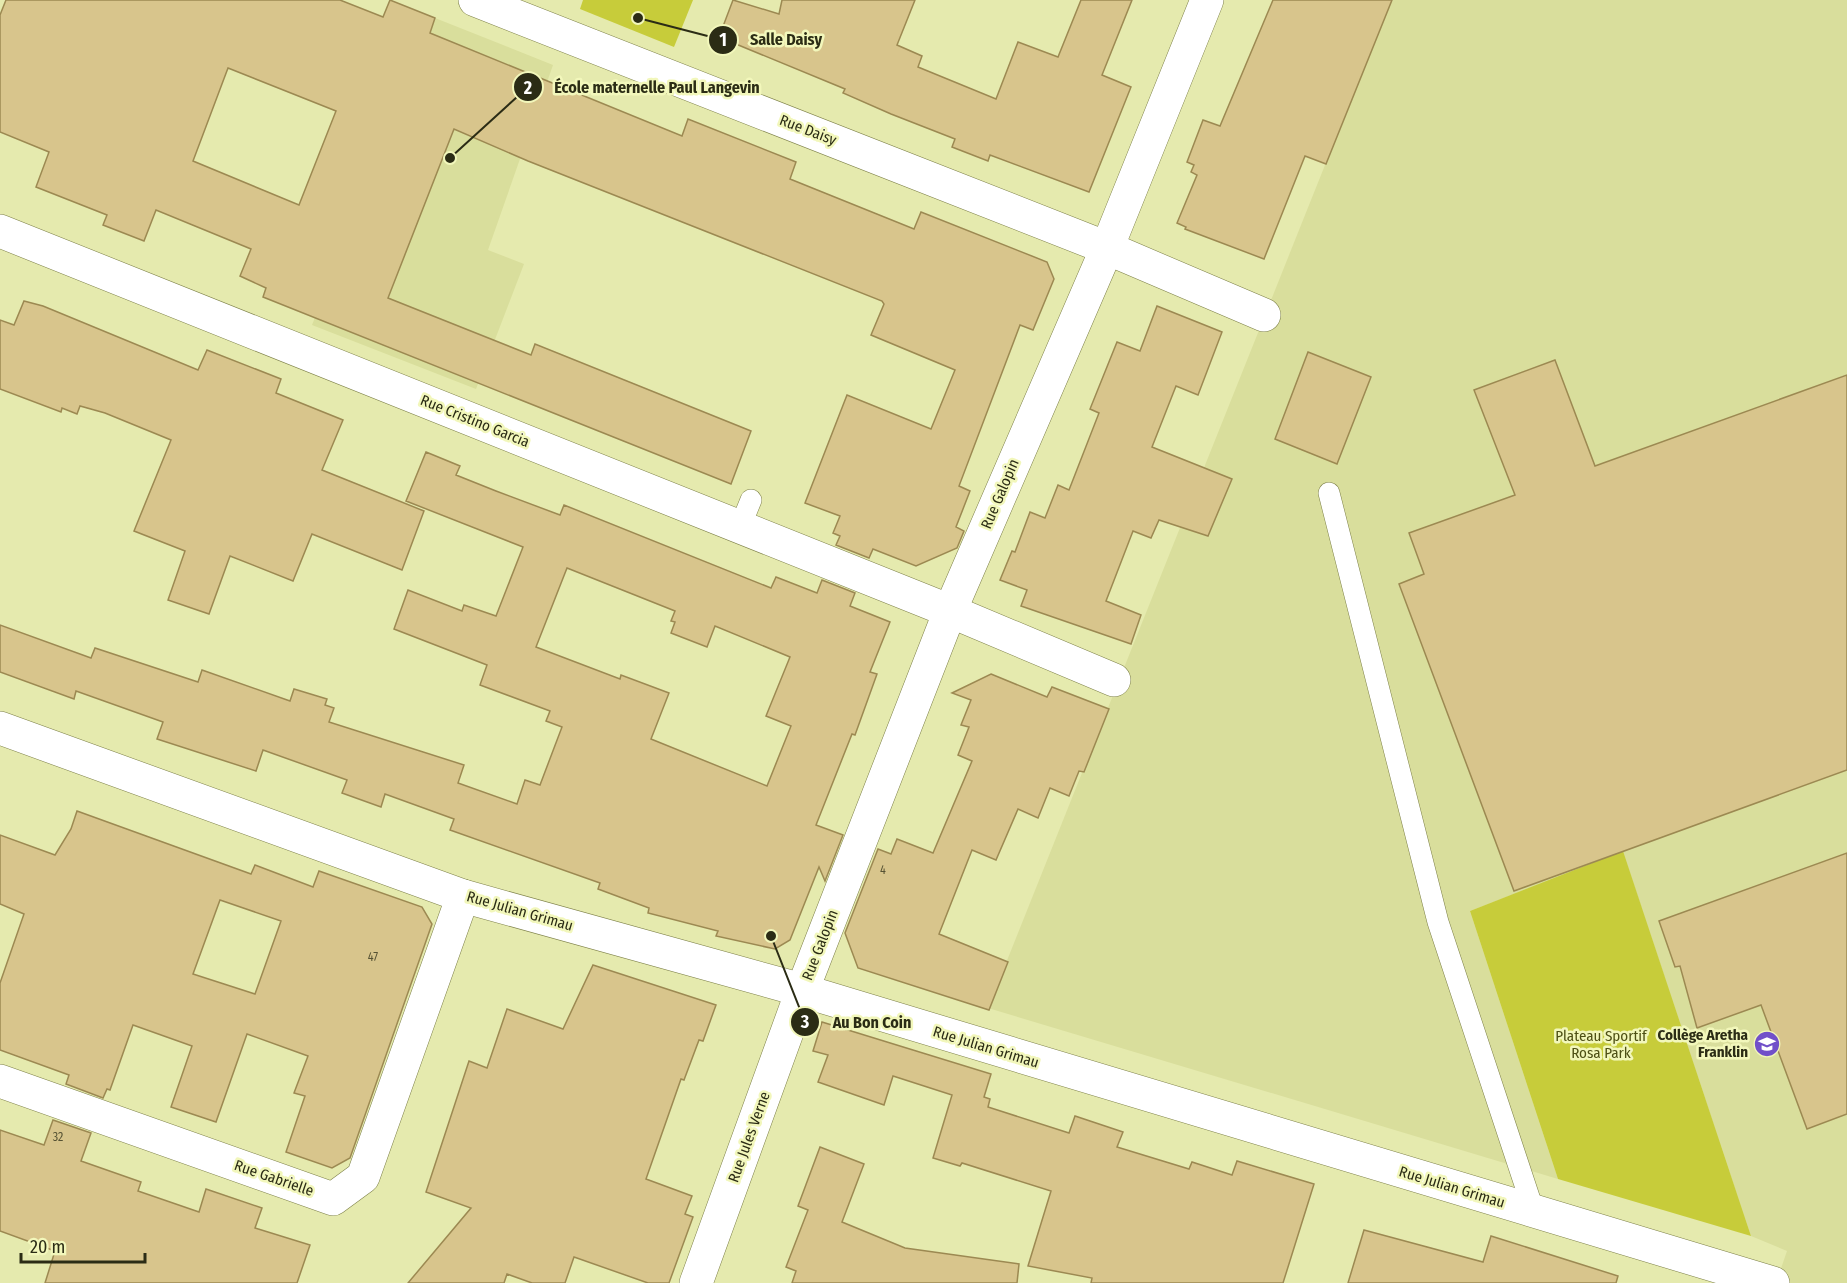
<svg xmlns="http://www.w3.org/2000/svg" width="1847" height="1283" viewBox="0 0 1847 1283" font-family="'Fira Sans Condensed',sans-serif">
	<rect width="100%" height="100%" fill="#e5eaae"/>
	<!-- built -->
	<g fill="#d9de9c">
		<polygon points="1391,0 1847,0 1847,1283 1776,1283 1787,1251 1751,1236 1623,852 1470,911 1558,1179 988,1008"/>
		<polygon points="435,18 553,65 488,250 524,264 476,389 312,325"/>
	</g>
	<!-- green -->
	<g fill="#c7cc3a">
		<polygon points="583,0 693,0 674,47 580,9"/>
		<polygon points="1623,851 1751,1236 1558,1179 1470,911"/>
	</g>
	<!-- building -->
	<g fill="#d8c58c" stroke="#9c8952" stroke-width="1.5" fill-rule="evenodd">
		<path d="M 6,0 L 340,0 L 383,17 L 390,0 L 435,18 L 430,33 L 682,136 L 688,119 L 796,162 L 790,179 L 914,229 L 921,212 L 1047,262 L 1054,279 L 1033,330 L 1020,325 L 959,486 L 970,491 L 956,527 L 964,531 L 957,548 L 916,566 L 873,549 L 869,558 L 836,545 L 840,536 L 833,533 L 840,516 L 805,503 L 847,395 L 931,429 L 955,370 L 871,335 L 884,304 L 882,301 L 528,161 L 454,129 L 388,298 L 531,355 L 535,344 L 751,431 L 731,484 L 263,297 L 266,288 L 240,276 L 251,249 L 156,210 L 144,241 L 103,225 L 107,215 L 36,187 L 49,152 L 0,132 L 0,15 ZM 228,68 L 336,111 L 299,205 L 193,161 Z"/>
		<polygon points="733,0 779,14 782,0 915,0 897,45 922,56 918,67 996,99 1018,42 1058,57 1081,0 1132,0 1102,75 1131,87 1089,192 990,155 988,161 952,147 955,139 891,114 843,93 845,89 719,37"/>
		<polygon points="1273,0 1392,0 1326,164 1305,156 1264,259 1185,229 1186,227 1177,223 1197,175 1191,172 1194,165 1187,162 1203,120 1220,126"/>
		<polygon points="24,301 43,306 198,370 207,350 281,379 276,393 343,420 322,470 424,511 402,570 312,534 293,581 230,556 209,614 168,600 185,551 134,531 171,440 105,413 80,406 77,414 62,408 61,412 0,389 0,320 14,325"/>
		<polygon points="1157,306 1222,332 1198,395 1176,386 1152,447 1232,479 1208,536 1159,520 1151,538 1133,531 1106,601 1141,615 1131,644 1021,606 1027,590 1000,580 1012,551 1015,552 1030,512 1045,518 1058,485 1069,490 1099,413 1090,409 1117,342 1140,351"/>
		<polygon points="1308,352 1371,377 1337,464 1275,439"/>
		<polygon points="1555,360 1595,466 1847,375 1847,770 1514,891 1399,584 1424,574 1409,533 1515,495 1474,390"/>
		<path d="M 426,452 L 460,466 L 456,475 L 496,491 L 560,515 L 564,505 L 771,588 L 776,577 L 817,593 L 822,580 L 855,593 L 850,606 L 890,622 L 870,672 L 877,674 L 855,735 L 852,734 L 816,825 L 843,835 L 825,881 L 819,867 L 790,940 L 775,949 L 716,936 L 718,931 L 648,913 L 649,908 L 598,889 L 600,883 L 450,830 L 454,819 L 385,794 L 381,807 L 342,793 L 347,780 L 263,750 L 256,771 L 157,739 L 163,722 L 76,691 L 74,699 L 0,672 L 0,625 L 91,658 L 95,648 L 198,682 L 202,670 L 290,701 L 294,689 L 327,699 L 325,705 L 334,708 L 329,722 L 464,765 L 458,783 L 517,804 L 525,780 L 540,785 L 562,727 L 546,721 L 550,711 L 480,685 L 487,665 L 394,629 L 408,590 L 462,611 L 464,605 L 496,616 L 523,547 L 406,501 ZM 567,568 L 675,611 L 671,621 L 675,622 L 671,633 L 707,647 L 715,626 L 790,657 L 766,716 L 791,726 L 767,786 L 651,739 L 669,693 L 621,675 L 620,679 L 536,647 Z"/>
		<polygon points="991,674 1047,697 1052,687 1109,709 1084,772 1079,771 1069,796 1050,788 1038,818 1018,809 996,860 972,850 939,934 1008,962 989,1010 858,968 845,933 878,849 891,854 897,839 933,853 972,761 958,755 969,727 961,725 971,700 952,693"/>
		<path d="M 77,811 L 251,874 L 255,865 L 313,887 L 319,871 L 422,907 L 432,924 L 350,1158 L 332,1168 L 286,1152 L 305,1096 L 294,1093 L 308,1056 L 247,1034 L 216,1122 L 171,1107 L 192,1046 L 133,1025 L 110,1090 L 107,1089 L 103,1098 L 66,1084 L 69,1075 L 0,1050 L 0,983 L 24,914 L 0,904 L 0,835 L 55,855 L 71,829 ZM 220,900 L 281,921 L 255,994 L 193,974 Z"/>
		<polygon points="1847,853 1847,1114 1807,1129 1761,1005 1697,1028 1680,966 1675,967 1659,921"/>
		<polygon points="593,965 716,1005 703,1041 699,1040 684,1080 681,1079 646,1179 692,1196 685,1214 693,1217 669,1283 648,1283 574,1257 565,1283 532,1283 507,1274 504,1283 408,1283 471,1208 426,1192 469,1061 487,1068 507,1009 563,1029"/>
		<polygon points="822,1022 991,1074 984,1097 990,1099 988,1107 1069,1133 1075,1116 1123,1132 1117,1147 1189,1169 1192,1162 1232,1175 1237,1161 1314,1184 1283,1283 1091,1283 1092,1278 1028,1266 1051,1191 962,1163 960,1166 933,1158 952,1095 893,1076 884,1105 818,1082 828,1055 813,1051"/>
		<polygon points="53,1120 91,1133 81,1161 141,1182 138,1191 199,1212 206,1189 262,1208 255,1228 310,1245 297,1283 45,1283 55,1251 0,1231 0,1130 44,1145"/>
		<polygon points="820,1147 864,1164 842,1222 905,1248 1019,1264 1017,1283 792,1283 796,1271 786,1267 808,1210 798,1206"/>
		<polygon points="1364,1230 1483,1262 1491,1236 1618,1276 1616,1283 1348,1283"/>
	</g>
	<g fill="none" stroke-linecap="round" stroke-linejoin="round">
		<!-- service casing -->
		<g stroke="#7e8149" stroke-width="22">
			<g id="service">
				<polyline points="1329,493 1438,922 1534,1212"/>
				<polyline points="740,527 751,500"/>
			</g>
		</g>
		<!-- minor casing -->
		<g stroke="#7e8149" stroke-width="34">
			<g id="minor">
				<polyline points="475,0 1107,248 1264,315"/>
				<polyline points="0,231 950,611 1114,680"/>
				<polyline points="0,728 463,896 787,986 1773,1283"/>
				<polyline points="0,1081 333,1199 363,1177 463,896"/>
				<polyline points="696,1283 802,991 950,611 1107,248 1207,0"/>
			</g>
		</g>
		<!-- service -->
		<use href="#service" stroke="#fff" stroke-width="21"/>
		<!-- minor -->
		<use href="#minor" stroke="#fff" stroke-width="33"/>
	</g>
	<!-- icons -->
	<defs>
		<g id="school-disc" transform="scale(1.35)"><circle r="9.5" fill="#7150c9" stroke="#f2f7bb"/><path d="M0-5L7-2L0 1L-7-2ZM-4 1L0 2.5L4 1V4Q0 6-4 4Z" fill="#fff"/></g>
	</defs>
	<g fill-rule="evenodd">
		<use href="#school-disc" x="1767" y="1044"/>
	</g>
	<g text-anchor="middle" stroke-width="5" stroke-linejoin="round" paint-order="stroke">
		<!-- number labels -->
		<g font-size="12" fill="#565233">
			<text x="883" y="874">4</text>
			<text x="373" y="961">47</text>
			<text x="58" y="1141">32</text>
		</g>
		<!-- street labels -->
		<g font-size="15" fill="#2b2c15" stroke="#f2f7bb">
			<text transform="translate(808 130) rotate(21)" y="5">Rue Daisy</text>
			<text transform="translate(475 421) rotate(22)" y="5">Rue Cristino Garcia</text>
			<text transform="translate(1000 494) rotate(-67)" y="5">Rue Galopin</text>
			<text transform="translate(520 911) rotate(16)" y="5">Rue Julian Grimau</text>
			<text transform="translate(820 945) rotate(-69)" y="5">Rue Galopin</text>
			<text transform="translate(986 1047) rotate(17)" y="5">Rue Julian Grimau</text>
			<text transform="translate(749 1137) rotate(-70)" y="5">Rue Jules Verne</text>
			<text transform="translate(274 1178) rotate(19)" y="5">Rue Gabrielle</text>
			<text transform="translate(1452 1187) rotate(17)" y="5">Rue Julian Grimau</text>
		</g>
		<!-- poi labels -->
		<g font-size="15" font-weight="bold" fill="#2b2c15" stroke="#f2f7bb" text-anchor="end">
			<text x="1748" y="1040">Collège Aretha<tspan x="1748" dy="17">Franklin</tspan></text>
		</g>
		<!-- park labels -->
		<g font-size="15" fill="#4d4f14" stroke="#f2f7bb">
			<text x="1601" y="1041">Plateau Sportif<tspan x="1601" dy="17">Rosa Park</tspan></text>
		</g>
	</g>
	<!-- callouts -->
	<path fill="none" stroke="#2b2c15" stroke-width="2" d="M638 18L723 40M450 158L528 87M771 936L805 1022"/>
	<g fill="#2b2c15" stroke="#f2f7bb" stroke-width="2">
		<circle cx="638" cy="18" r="6"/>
		<circle cx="450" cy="158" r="6"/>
		<circle cx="771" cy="936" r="6"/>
		<circle cx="723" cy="40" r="15"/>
		<circle cx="528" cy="87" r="15"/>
		<circle cx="805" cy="1022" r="15"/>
	</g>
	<g font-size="18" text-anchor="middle" font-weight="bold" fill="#fff">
		<text x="723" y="46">1</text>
		<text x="528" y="94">2</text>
		<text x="805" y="1028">3</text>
	</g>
	<g font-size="16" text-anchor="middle" font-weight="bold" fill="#2b2c15" stroke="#f2f7bb" stroke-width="5" stroke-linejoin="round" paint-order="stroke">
		<text x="786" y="45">Salle Daisy</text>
		<text x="657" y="93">École maternelle Paul Langevin</text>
		<text x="872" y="1028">Au Bon Coin</text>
	</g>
	<!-- scale -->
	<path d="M21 1253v9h124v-9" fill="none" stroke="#2b2c15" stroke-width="3"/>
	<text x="30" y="1253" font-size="18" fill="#2b2c15" stroke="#f2f7bb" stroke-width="4.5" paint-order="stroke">20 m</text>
</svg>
